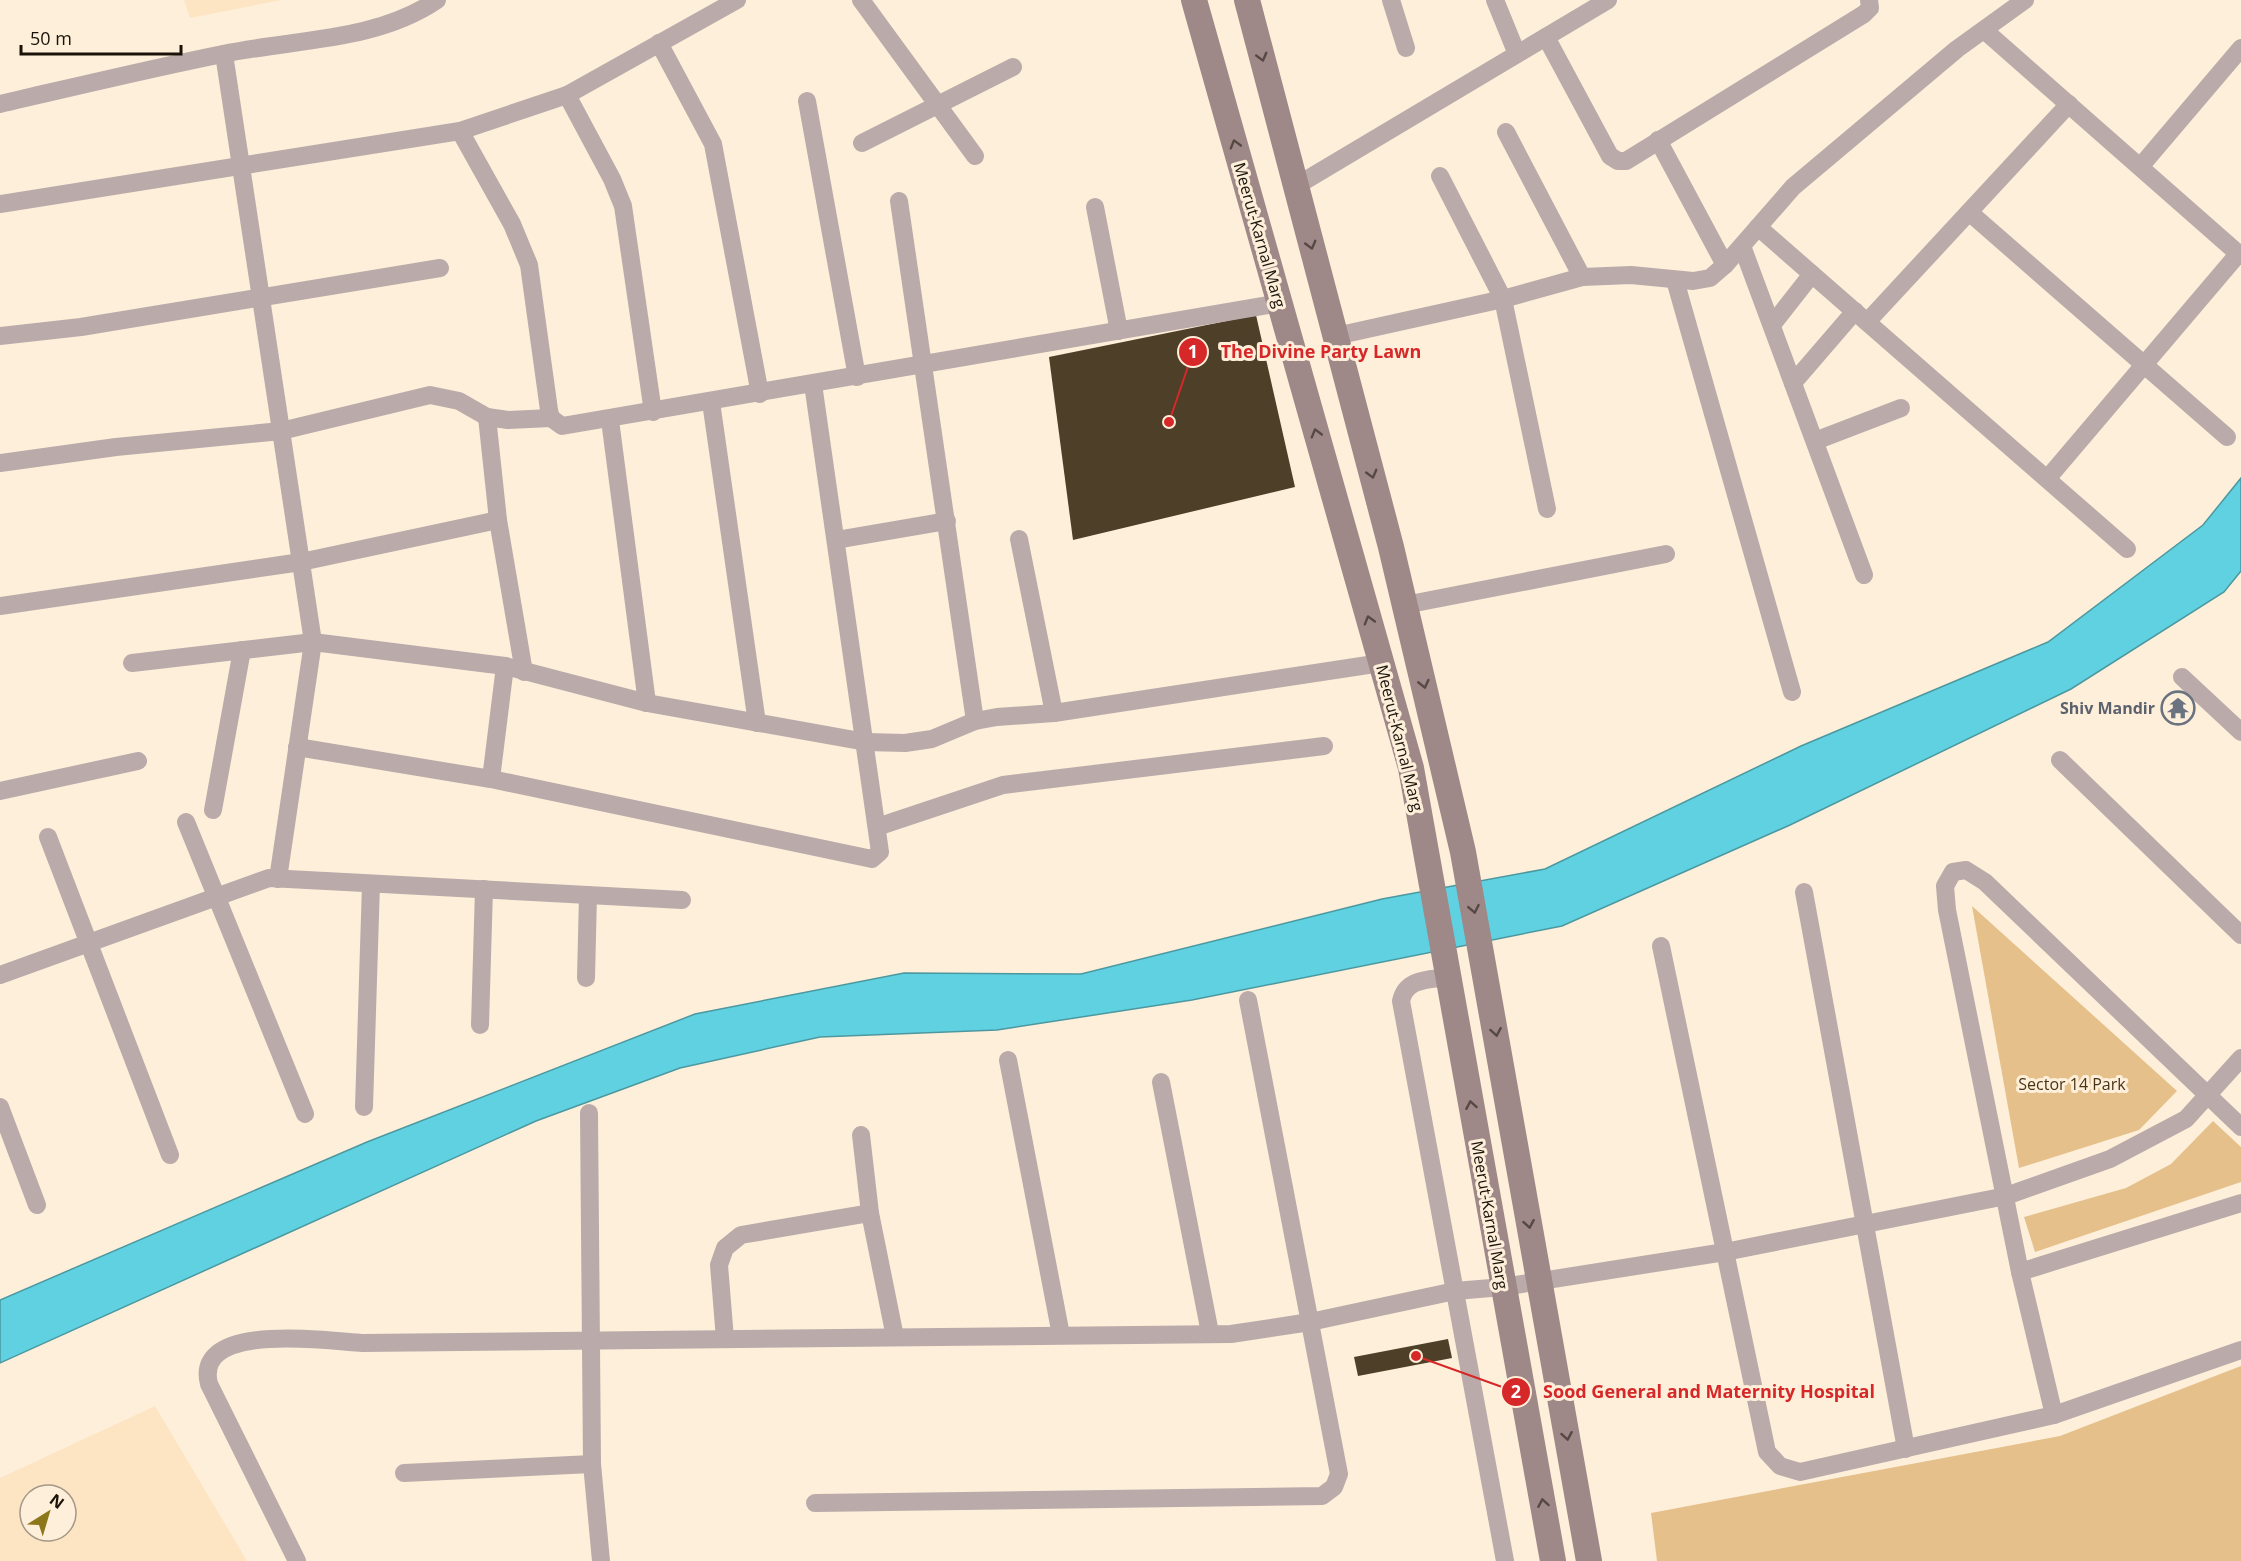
<svg xmlns="http://www.w3.org/2000/svg" width="2241" height="1561" viewBox="0 0 2241 1561" font-family="'Open Sans',sans-serif">
	<rect width="100%" height="100%" fill="#feefda"/>
	<!-- built -->
	<g fill="#fde5c4" fill-rule="evenodd">
		<polygon points="184,0 281,0 190,18"/>
		<path d="M 155,1406 L 247,1561 L 0,1561 L 0,1478 ZM 30,1495 L 66,1495 L 66,1531 L 30,1531 Z"/>
	</g>
	<!-- green -->
	<g fill="#e5c08b">
		<polygon points="1972,906 2177,1091 2139,1130 2019,1168"/>
		<polygon points="2213,1121 2241,1147 2241,1182 2035,1252 2024,1217 2126,1188 2171,1164"/>
		<polygon points="2241,1366 2241,1561 1657,1561 1651,1513 2060,1436"/>
	</g>
	<!-- water -->
	<polygon fill="#60d1e0" stroke="#4b98a0" stroke-width="1.5" points="2241,478 2241,571 2224,592 2071,689 1790,825 1562,926 1192,1000 997,1030 820,1037 680,1068 536,1121 0,1363 0,1300 367,1142 695,1014 904,973 1081,974 1382,899 1545,869 1801,746 2048,642 2203,525"/>
	<!-- building -->
	<g fill="#4e3f29">
		<polygon points="1256,315 1295,487 1073,540 1049,357"/>
		<polygon points="1448,1339 1452,1358 1358,1376 1354,1357"/>
	</g>
	<g fill="none" stroke-linecap="round" stroke-linejoin="round">
		<!-- street -->
		<g stroke="#baabaa" stroke-width="18">
			<polyline points="861,0 975,156"/>
			<polyline points="1391,0 1406,48"/>
			<polyline points="1495,0 1517,54"/>
			<polyline points="1984,30 2241,256"/>
			<polyline points="1546,37 1610,156 1618,161 1626,161 1864,14 1870,8 1869,0"/>
			<polyline points="659,43 713,144 760,394"/>
			<polyline points="224,54 313,642 278,879"/>
			<polyline points="567,95 612,179 623,206 653,412"/>
			<polyline points="807,101 857,377"/>
			<path d="M 0,104 C 74,87 148,69 223,54 C 294,39 375,42 437,0"/>
			<polyline points="460,131 512,224 529,265 549,410 551,418 562,426 1280,303"/>
			<polyline points="1506,132 1582,277"/>
			<polyline points="1658,140 1725,265"/>
			<polyline points="862,143 1013,67"/>
			<polyline points="2140,167 2241,48"/>
			<polyline points="1440,176 1503,299 1547,509"/>
			<polyline points="1296,186 1608,0"/>
			<polyline points="899,201 975,721"/>
			<polyline points="0,204 460,131 567,95 737,0"/>
			<polyline points="1095,207 1119,331"/>
			<polyline points="1969,212 2227,437"/>
			<polyline points="1758,227 2127,549"/>
			<polyline points="1742,246 1864,575"/>
			<polyline points="1675,280 1792,692"/>
			<polyline points="1867,322 2069,104"/>
			<polyline points="1772,325 1812,274"/>
			<polyline points="0,336 81,327 440,268"/>
			<polyline points="1336,336 1503,299 1582,277 1631,275 1693,281 1710,278 1725,265 1793,187 1957,49 2025,0"/>
			<polyline points="1793,383 1855,311"/>
			<polyline points="711,402 757,723"/>
			<polyline points="487,417 498,520 524,672"/>
			<polyline points="610,420 647,703"/>
			<polyline points="1815,441 1901,408"/>
			<polyline points="0,463 116,447 281,431 430,395 459,401 487,417 508,420 551,418"/>
			<polyline points="2047,479 2239,253"/>
			<polyline points="1019,539 1054,713"/>
			<polyline points="836,540 947,521"/>
			<polyline points="1405,605 1666,554"/>
			<polyline points="0,606 301,562 498,520"/>
			<polyline points="132,663 313,642 505,666 647,703 866,742 905,743 932,739 975,721 997,717 1054,713 1381,663"/>
			<polyline points="2182,677 2241,732"/>
			<polyline points="297,747 491,779 872,859 880,852 813,384"/>
			<polyline points="2060,760 2241,935"/>
			<polyline points="491,779 505,666"/>
			<polyline points="0,791 138,761"/>
			<polyline points="213,810 242,650"/>
			<polyline points="186,822 305,1114"/>
			<polyline points="877,827 1003,785 1324,746"/>
			<polyline points="48,837 170,1155"/>
			<polyline points="1804,892 1906,1449"/>
			<polyline points="1661,946 1767,1452 1780,1466 1800,1472 2054,1415 2241,1350"/>
			<polyline points="0,975 269,878 682,900"/>
			<path d="M 1448,977 C 1428,980 1406,978 1401,1001 L 1505,1561"/>
			<polyline points="586,978 588,895"/>
			<polyline points="480,1025 484,889"/>
			<polyline points="1008,1060 1061,1335"/>
			<polyline points="1161,1082 1210,1333"/>
			<polyline points="0,1107 37,1205"/>
			<polyline points="364,1107 371,884"/>
			<polyline points="589,1113 592,1464 601,1561"/>
			<polyline points="861,1135 870,1213 895,1337"/>
			<polyline points="2020,1272 2241,1203"/>
			<polyline points="725,1339 719,1265 725,1248 741,1235 870,1213"/>
			<polyline points="2054,1415 2020,1272 1947,910 1945,886 1953,872 1966,870 1985,882 2241,1127"/>
			<polyline points="404,1473 592,1464"/>
			<polyline points="815,1503 1322,1496 1334,1487 1339,1474 1248,1000"/>
			<path d="M 297,1561 L 209,1384 C 193,1321 328,1341 362,1343 L 1231,1334 L 1310,1322 L 1455,1291 L 1503,1287 L 1725,1252 L 2006,1196 L 2110,1159 L 2186,1119 L 2241,1058"/>
		</g>
		<!-- secondary -->
		<g stroke="#9f8888" stroke-width="26">
			<polyline points="1194,0 1411,768 1553,1561"/>
			<polyline points="1247,0 1391,547 1463,852 1589,1561"/>
		</g>
	</g>
	<!-- one-way arrows -->
	<defs><path id="oneway-chevron" d="M-2-3.5L2.5 0L-2 3.5" fill="none" stroke-width="1.6" stroke-linecap="round" stroke-linejoin="round" transform="scale(1.5)"/></defs>
	<g stroke="#564843">
		<use href="#oneway-chevron" transform="translate(1262 57) rotate(75)"/>
		<use href="#oneway-chevron" transform="translate(1235 144) rotate(-106)"/>
		<use href="#oneway-chevron" transform="translate(1311 245) rotate(75)"/>
		<use href="#oneway-chevron" transform="translate(1316 433) rotate(-106)"/>
		<use href="#oneway-chevron" transform="translate(1372 474) rotate(75)"/>
		<use href="#oneway-chevron" transform="translate(1369 620) rotate(-106)"/>
		<use href="#oneway-chevron" transform="translate(1424 684) rotate(77)"/>
		<use href="#oneway-chevron" transform="translate(1474 909) rotate(79)"/>
		<use href="#oneway-chevron" transform="translate(1496 1032) rotate(80)"/>
		<use href="#oneway-chevron" transform="translate(1471 1105) rotate(-100)"/>
		<use href="#oneway-chevron" transform="translate(1529 1224) rotate(80)"/>
		<use href="#oneway-chevron" transform="translate(1567 1436) rotate(80)"/>
		<use href="#oneway-chevron" transform="translate(1543 1503) rotate(-100)"/>
	</g>
	<!-- icons -->
	<defs>
		<g id="temple-ring" transform="scale(1.725)"><circle r="9.5" fill="#feefda" stroke="#6b7280" stroke-width="1.5"/><path d="M0-6L5-2H3V0L6.5 2.5H4V6H1.5V3h-3V6H-4V2.5H-6.5L-3 0V-2H-5Z" fill="#6b7280"/></g>
	</defs>
	<g fill-rule="evenodd">
		<use href="#temple-ring" x="2178" y="708"/>
	</g>
	<g text-anchor="middle" stroke-width="6" stroke-linejoin="round" paint-order="stroke">
		<!-- street labels -->
		<g font-size="16" fill="#1a130a" stroke="#feefda">
			<text transform="translate(1260 235) rotate(74)" y="6">Meerut-Karnal Marg</text>
			<text transform="translate(1400 738) rotate(76)" y="6">Meerut-Karnal Marg</text>
			<text transform="translate(1490 1215) rotate(80)" y="6">Meerut-Karnal Marg</text>
		</g>
		<!-- worship labels -->
		<g font-size="16" font-weight="bold" fill="#5b616d" stroke="#feefda" text-anchor="end">
			<text x="2155" y="714">Shiv Mandir</text>
		</g>
		<!-- park labels -->
		<g font-size="16" fill="#493516" stroke="#feefda">
			<text x="2072" y="1090">Sector 14 Park</text>
		</g>
	</g>
	<!-- callouts -->
	<path fill="none" stroke="#d62828" stroke-width="2" d="M1169 422L1193 352M1416 1356L1516 1392"/>
	<g fill="#d62828" stroke="#feefda" stroke-width="2">
		<circle cx="1169" cy="422" r="6"/>
		<circle cx="1416" cy="1356" r="6"/>
		<circle cx="1193" cy="352" r="15"/>
		<circle cx="1516" cy="1392" r="15"/>
	</g>
	<g font-size="18" text-anchor="middle" font-weight="bold" fill="#fff">
		<text x="1193" y="358">1</text>
		<text x="1516" y="1398">2</text>
	</g>
	<g font-size="18" text-anchor="middle" font-weight="bold" fill="#d62828" stroke="#feefda" stroke-width="6" stroke-linejoin="round" paint-order="stroke">
		<text x="1321" y="358">The Divine Party Lawn</text>
		<text x="1709" y="1398">Sood General and Maternity Hospital</text>
	</g>
	<!-- north arrow -->
	<g transform="translate(48 1513) rotate(37)"><circle r="28" fill="#feefda" stroke="#a39787" stroke-width="1.5"/>
	<path d="M0-4.5L10 22L0 15L-10 22Z" fill="#8d771b"/>
	<text y="-9" font-size="16" font-weight="bold" text-anchor="middle" fill="#1a130a">N</text>
	</g>
	<!-- scale -->
	<path d="M21 45v9h160v-9" fill="none" stroke="#1a130a" stroke-width="3"/>
	<text x="30" y="45" font-size="18" fill="#1a130a" stroke="#feefda" stroke-width="4.5" paint-order="stroke">50 m</text>
</svg>
